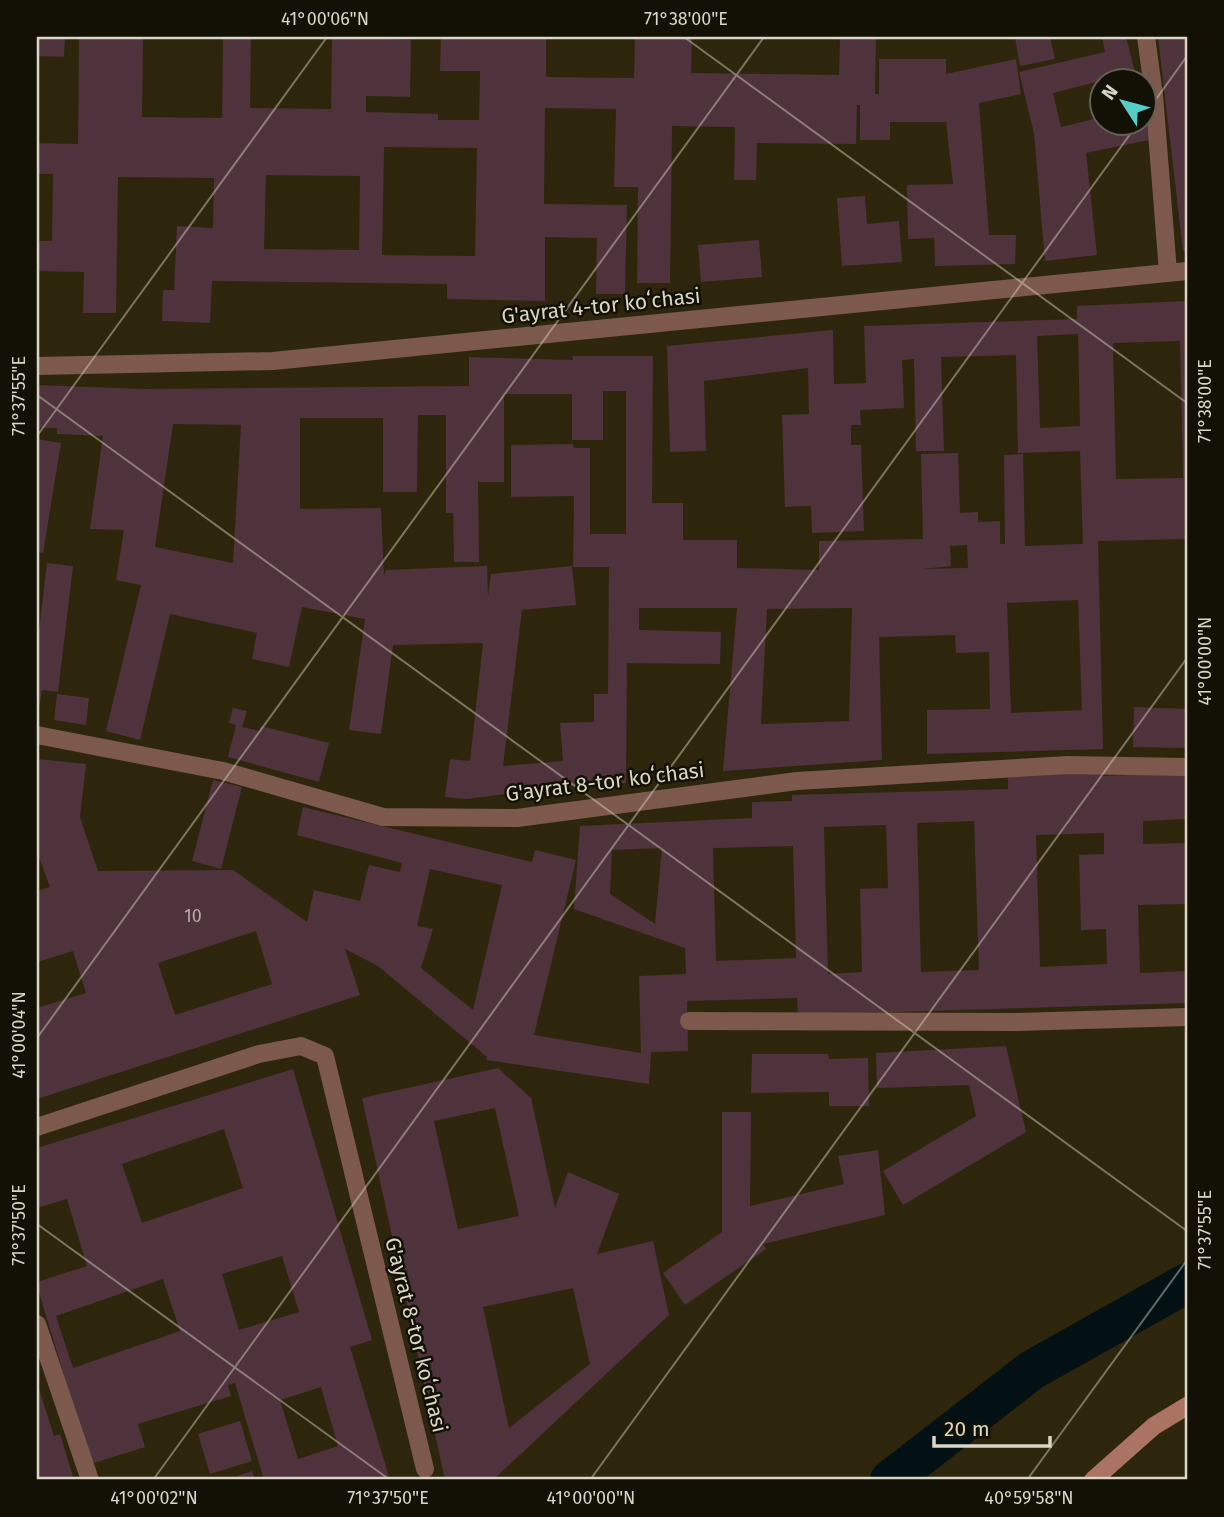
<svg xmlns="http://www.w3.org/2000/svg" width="1224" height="1517" viewBox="0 0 1224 1517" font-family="'Fira Sans',sans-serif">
	<rect width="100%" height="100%" fill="#2e260c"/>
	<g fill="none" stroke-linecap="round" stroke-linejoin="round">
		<!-- canal -->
		<polyline stroke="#031115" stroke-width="40" points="890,1480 1032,1370 1187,1283"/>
	</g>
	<!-- building -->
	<g fill="#4e323c" fill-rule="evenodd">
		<polygon points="37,37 65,37 64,57 37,56"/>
		<path d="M 79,37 L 143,37 L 142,117 L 222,118 L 223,37 L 251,37 L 250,108 L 331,109 L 332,37 L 411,40 L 410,97 L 366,96 L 366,112 L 438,114 L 438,120 L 479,120 L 480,71 L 440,71 L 441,38 L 546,38 L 546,77 L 634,78 L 635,37 L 692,37 L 691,73 L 839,75 L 840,37 L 876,37 L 875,94 L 879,94 L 879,59 L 946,59 L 946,74 L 1016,59 L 1021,94 L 979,103 L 989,235 L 1016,235 L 1015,264 L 935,266 L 934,238 L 908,239 L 907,185 L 953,184 L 946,122 L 890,122 L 890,140 L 860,140 L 860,105 L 857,105 L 856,144 L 757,143 L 756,180 L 734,180 L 735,127 L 672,126 L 670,283 L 637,283 L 638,187 L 614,187 L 616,109 L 545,108 L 544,204 L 627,205 L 625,294 L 596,294 L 597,238 L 545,237 L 545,301 L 447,299 L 447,284 L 212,281 L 210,323 L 162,321 L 163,290 L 174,290 L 177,226 L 213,228 L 214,178 L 118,177 L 116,313 L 83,313 L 84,272 L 37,271 L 37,241 L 52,241 L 53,174 L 37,174 L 37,143 L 78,144 ZM 384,147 L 477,148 L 475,256 L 382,255 ZM 266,175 L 360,176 L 359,250 L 264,249 Z"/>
		<polygon points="1015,37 1050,37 1055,59 1020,66"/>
		<polygon points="1102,37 1126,37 1137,80 1104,80 1053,93 1061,127 1102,117 1102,122 1144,122 1145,116 1149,140 1086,153 1097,255 1045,261 1034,133 1019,72 1105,52"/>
		<polygon points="1158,37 1187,37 1187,251 1183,251"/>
		<polygon points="865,196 867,224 899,221 902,262 842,266 837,198"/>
		<polygon points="759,240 762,277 701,282 698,245"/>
		<path d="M 1187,301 L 1187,539 L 1098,541 L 1103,749 L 927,754 L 927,710 L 990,709 L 989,652 L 956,653 L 955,635 L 879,637 L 882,760 L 723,771 L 737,608 L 639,608 L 639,630 L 721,632 L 720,664 L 627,663 L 626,783 L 593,783 L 466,799 L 445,797 L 450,759 L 470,761 L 483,643 L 393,645 L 381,734 L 349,730 L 365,619 L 302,607 L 289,667 L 252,659 L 257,633 L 170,614 L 140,740 L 106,731 L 141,585 L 116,580 L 124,530 L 90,529 L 103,436 L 57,434 L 57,428 L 37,428 L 37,385 L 144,389 L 469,386 L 469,357 L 573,360 L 572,356 L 653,356 L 652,503 L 683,503 L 683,540 L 737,540 L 737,568 L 819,570 L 819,541 L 923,539 L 921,454 L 958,453 L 960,513 L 978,512 L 978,522 L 1000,521 L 1000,544 L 1005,544 L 1004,455 L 1023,454 L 1025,546 L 1083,544 L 1080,451 L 1018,453 L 1016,355 L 941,357 L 944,451 L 916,451 L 914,359 L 902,360 L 904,408 L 860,410 L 861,425 L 851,425 L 851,445 L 861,445 L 864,531 L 812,533 L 811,506 L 785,507 L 782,415 L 809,414 L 808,368 L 704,381 L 706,451 L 670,452 L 667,346 L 833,330 L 834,384 L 866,383 L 864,326 L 1077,319 L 1077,306 ZM 1078,334 L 1080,426 L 1040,428 L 1037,336 ZM 1180,341 L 1183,478 L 1116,479 L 1113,343 ZM 603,391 L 626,391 L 626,534 L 590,534 L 590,448 L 574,448 L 573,444 L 511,445 L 511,497 L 574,496 L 573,567 L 609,567 L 608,694 L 594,694 L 594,722 L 560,723 L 563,761 L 503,766 L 522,610 L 576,605 L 572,566 L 491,574 L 488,597 L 487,566 L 386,570 L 384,576 L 381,508 L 300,509 L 300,418 L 383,418 L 383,492 L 417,492 L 418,415 L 446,415 L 446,513 L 453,513 L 454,562 L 479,562 L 478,482 L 504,482 L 504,394 L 572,394 L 572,440 L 603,440 ZM 173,424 L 241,425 L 233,563 L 155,547 ZM 967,545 L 968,568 L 923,569 L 951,566 L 950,546 ZM 1078,600 L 1082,710 L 1011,713 L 1007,603 ZM 852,608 L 849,721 L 761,724 L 767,609 Z"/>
		<polygon points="37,439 61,443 43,553 37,552"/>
		<polygon points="47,563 73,566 58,692 42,690 37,719 37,647"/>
		<polygon points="57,694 89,698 86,725 54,720"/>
		<polygon points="1134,707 1187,709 1187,748 1133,747"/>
		<polygon points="233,708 247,711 242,727 259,731 261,726 329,743 319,782 228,757 236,725 229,723"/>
		<path d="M 37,759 L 86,764 L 80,817 L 98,871 L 233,870 L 307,922 L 314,890 L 360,901 L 369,865 L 400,872 L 402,863 L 297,835 L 303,807 L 532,862 L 535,850 L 576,860 L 534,1035 L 641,1053 L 639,976 L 686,974 L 685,948 L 574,909 L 580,826 L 752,818 L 752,802 L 792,801 L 792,795 L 1008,789 L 1008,774 L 1101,771 L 1102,776 L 1187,773 L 1187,819 L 1143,821 L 1143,844 L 1187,843 L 1187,904 L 1138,905 L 1140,973 L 1187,971 L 1187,1003 L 798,1015 L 797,998 L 687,1001 L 688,1051 L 651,1052 L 649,1084 L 486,1060 L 487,1057 L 378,966 L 345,949 L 360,995 L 37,1099 L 37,1008 L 86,993 L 73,951 L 37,962 L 37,891 L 50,887 L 37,852 ZM 974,821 L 979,970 L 921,972 L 917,823 ZM 886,825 L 888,888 L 860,889 L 862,972 L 828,974 L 824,827 ZM 1104,833 L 1104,854 L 1079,855 L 1081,930 L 1106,929 L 1107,964 L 1040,967 L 1036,835 ZM 793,846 L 796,958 L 716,961 L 713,848 ZM 662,848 L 655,924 L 610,894 L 612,850 ZM 430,869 L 502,885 L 473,1010 L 421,968 L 433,929 L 417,926 ZM 256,931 L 272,984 L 175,1015 L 158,963 Z"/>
		<polygon points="213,780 242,787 221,869 192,861"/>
		<polygon points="1006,1046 1026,1132 903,1205 883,1171 976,1116 969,1085 877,1088 876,1053"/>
		<polygon points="752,1054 828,1054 829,1059 868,1058 869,1106 829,1106 829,1092 751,1093"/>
		<path d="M 498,1068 L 531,1098 L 555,1208 L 568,1172 L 619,1194 L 597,1254 L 653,1241 L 669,1315 L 493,1480 L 445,1480 L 362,1098 ZM 495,1108 L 519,1216 L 458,1229 L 434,1121 ZM 573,1288 L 590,1364 L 509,1428 L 483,1307 Z"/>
		<path d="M 293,1069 L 372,1340 L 350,1347 L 390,1480 L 264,1480 L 235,1383 L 228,1385 L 231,1396 L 138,1424 L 145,1447 L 91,1464 L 37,1286 L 37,1282 L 87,1266 L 67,1199 L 37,1208 L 37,1148 ZM 224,1129 L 243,1188 L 142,1223 L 122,1164 ZM 282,1256 L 299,1312 L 239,1330 L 222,1274 ZM 163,1279 L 180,1331 L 73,1368 L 56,1316 ZM 321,1387 L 338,1446 L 298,1459 L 280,1400 Z"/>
		<polygon points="722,1112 751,1112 750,1206 844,1184 838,1156 878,1150 885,1215 763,1244 766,1249 685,1305 663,1273 722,1232"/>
		<polygon points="37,1383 54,1436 60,1434 74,1480 37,1480"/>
		<polygon points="240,1421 252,1461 210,1474 198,1434"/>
		<polygon points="252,1471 255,1480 226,1480"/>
	</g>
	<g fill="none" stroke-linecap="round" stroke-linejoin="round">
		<!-- lane -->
		<polyline stroke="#7c584d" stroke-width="18" points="689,1021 1017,1022 1187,1017"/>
		<!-- street -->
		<g stroke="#7c584d" stroke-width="18">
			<polyline points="1146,37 1154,95 1168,272"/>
			<polyline points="37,366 273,361 1187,271"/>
			<polyline points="37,735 223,771 383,817 517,818 797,781 1068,765 1187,767"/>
			<polyline points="37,1127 259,1054 301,1046 325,1056 425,1469"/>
			<polyline points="37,1324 90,1480"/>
		</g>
		<!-- secondary -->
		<polyline stroke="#ab7361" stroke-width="18" points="1093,1480 1154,1426 1187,1406"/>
	</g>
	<!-- ticks -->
	<path fill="none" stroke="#dad6c6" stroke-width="2" stroke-opacity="0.45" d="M 684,37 L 1187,403M 1144,116 L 1187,56M 37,395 L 1187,1231M 37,436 L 327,37M 37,1038 L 764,37M 37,1224 L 390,1480M 153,1480 L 1139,122M 590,1480 L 1187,658M 1027,1480 L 1187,1260"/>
	<g text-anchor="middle" stroke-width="5" stroke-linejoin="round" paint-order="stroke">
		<!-- number labels -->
		<g font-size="18" fill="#b7ada4">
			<text x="193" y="922">10</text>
		</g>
		<!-- street labels -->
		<g font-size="21" fill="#dad6c6" stroke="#131005">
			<text transform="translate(601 306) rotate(-6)" y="7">G'ayrat 4-tor koʻchasi</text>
			<text transform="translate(605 782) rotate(-7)" y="7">G'ayrat 8-tor koʻchasi</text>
			<text transform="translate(416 1335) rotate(76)" y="7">G'ayrat 8-tor koʻchasi</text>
		</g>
	</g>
	<!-- border -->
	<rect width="1224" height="1517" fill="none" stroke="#131005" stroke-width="77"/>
	<!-- north arrow -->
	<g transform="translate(1123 102) rotate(306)"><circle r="33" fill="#131005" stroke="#635f52" stroke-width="2"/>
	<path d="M0-5L12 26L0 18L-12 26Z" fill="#54cdc7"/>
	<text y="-10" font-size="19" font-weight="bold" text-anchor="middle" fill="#dad6c6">N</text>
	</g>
	<!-- scale -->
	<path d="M934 1436v10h116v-10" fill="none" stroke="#dad6c6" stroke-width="3.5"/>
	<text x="944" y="1436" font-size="21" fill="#dad6c6" stroke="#131005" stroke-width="5" paint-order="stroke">20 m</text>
	<rect x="38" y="38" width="1148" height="1440" fill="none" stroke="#dad6c6" stroke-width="2.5"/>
	<g font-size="18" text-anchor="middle" fill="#dad6c6">
		<text x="325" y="25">41°00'06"N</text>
		<text x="686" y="25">71°38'00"E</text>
		<text transform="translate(19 396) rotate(-90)" y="6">71°37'55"E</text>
		<text transform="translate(1205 401) rotate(-90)" y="6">71°38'00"E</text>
		<text transform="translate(1205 661) rotate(-90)" y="6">41°00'00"N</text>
		<text transform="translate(19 1035) rotate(-90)" y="6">41°00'04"N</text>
		<text transform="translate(19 1225) rotate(-90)" y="6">71°37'50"E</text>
		<text transform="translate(1205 1230) rotate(-90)" y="6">71°37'55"E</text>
		<text x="154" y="1504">41°00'02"N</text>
		<text x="388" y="1504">71°37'50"E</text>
		<text x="591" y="1504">41°00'00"N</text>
		<text x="1029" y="1504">40°59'58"N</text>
	</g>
</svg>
